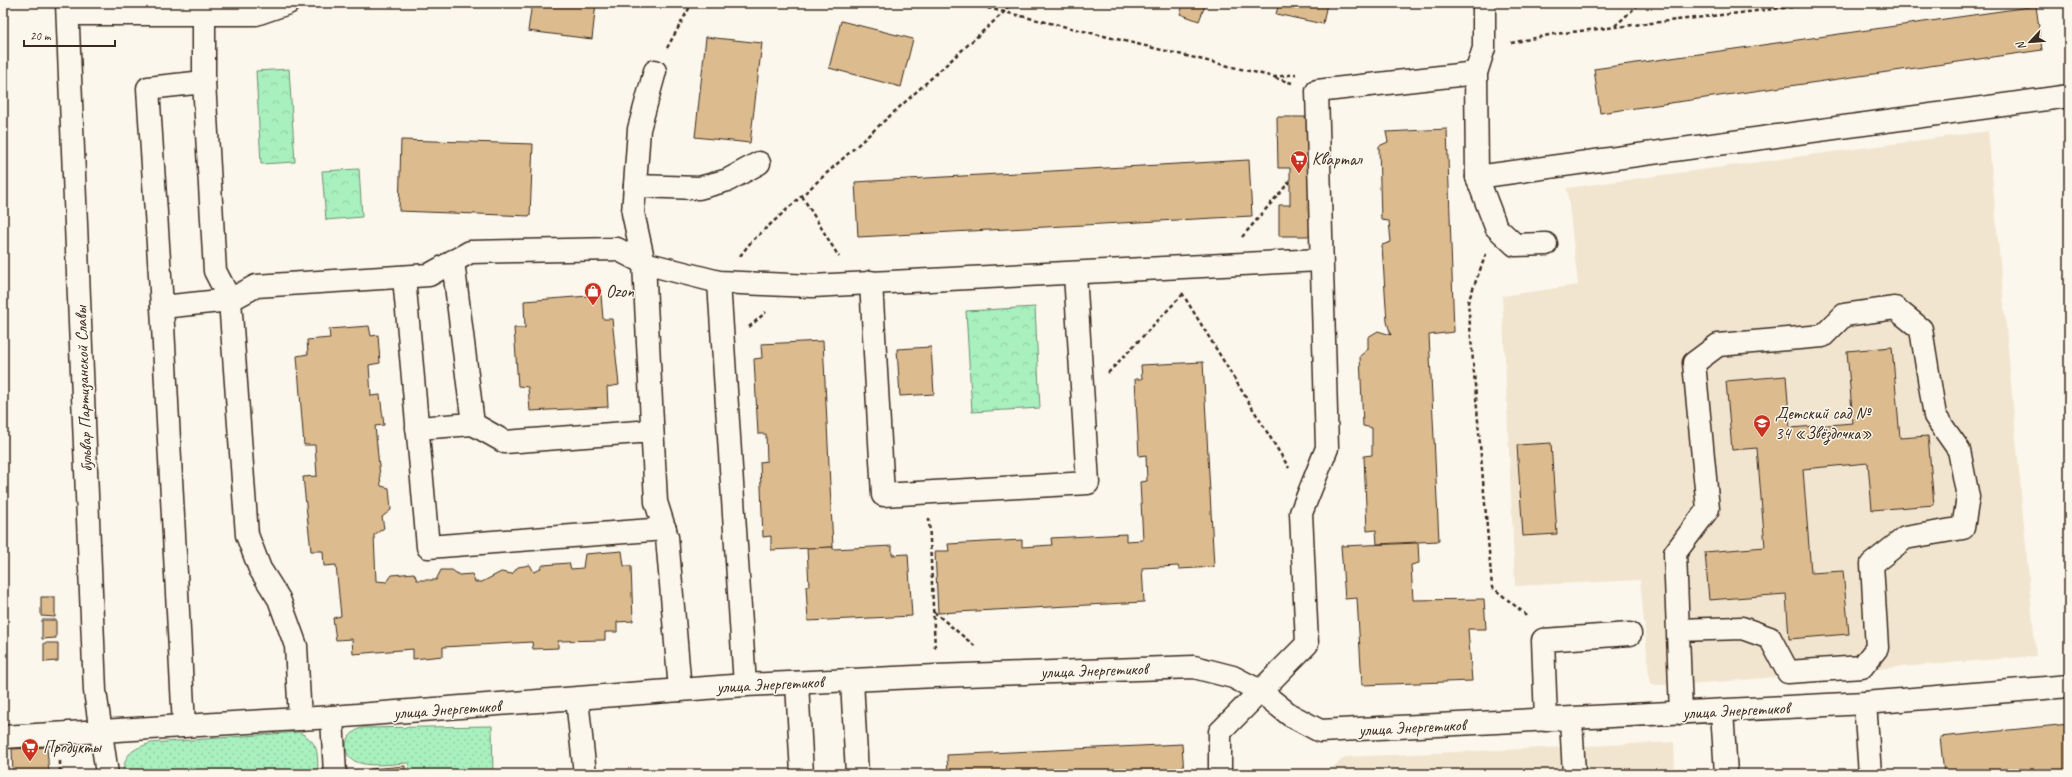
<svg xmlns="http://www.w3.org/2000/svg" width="2072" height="777" viewBox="0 0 2072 777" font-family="Caveat,sans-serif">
	<defs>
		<pattern id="grass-dots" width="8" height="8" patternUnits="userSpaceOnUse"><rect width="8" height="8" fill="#a8f0be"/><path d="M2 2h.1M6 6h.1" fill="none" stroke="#92cea3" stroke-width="1.8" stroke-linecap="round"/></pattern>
		<pattern id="park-crowns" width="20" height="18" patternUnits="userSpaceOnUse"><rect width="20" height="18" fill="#a8f0be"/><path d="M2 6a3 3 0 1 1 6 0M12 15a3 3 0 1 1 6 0" fill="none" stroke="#92cea3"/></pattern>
	</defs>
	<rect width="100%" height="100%" fill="#fbf7ec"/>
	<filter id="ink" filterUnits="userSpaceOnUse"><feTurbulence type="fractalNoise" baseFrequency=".025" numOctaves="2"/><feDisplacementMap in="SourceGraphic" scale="8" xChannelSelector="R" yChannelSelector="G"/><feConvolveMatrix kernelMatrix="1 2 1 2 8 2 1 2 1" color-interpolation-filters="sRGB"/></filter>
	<g filter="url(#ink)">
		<!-- built -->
		<g fill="#f2e5d0">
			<polygon points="1988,131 2036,656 1679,685 1650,685 1640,580 1515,586 1502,296 1578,285 1567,188"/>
			<polygon points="1674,742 1675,774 1325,774 1345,757"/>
		</g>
		<!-- grass -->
		<g fill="url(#grass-dots)" stroke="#728d6e">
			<path d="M 492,726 L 493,774 L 410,774 L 409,763 C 393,763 346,773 346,747 C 346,737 353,732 361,728 Z"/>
			<path d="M 299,732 C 320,743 317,752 318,774 L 123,774 C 124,753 133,749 151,743 Z"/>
		</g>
		<!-- park -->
		<g fill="url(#park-crowns)" stroke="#728d6e">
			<polygon points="289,69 295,162 261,164 256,71"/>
			<polygon points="359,169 362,217 326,220 322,171"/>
			<polygon points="1035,307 1040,408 972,412 966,311"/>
		</g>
		<!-- building -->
		<g fill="#dcbc8f" stroke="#3b2a1e">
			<polygon points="532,3 596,3 592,39 528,31"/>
			<polygon points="1184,3 1206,3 1199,21 1180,14"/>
			<polygon points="1279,3 1327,3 1323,24 1276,14"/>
			<polygon points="2036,6 2042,50 1600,113 1594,69"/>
			<polygon points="841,21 913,39 901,87 829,68"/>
			<polygon points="706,37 762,43 750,143 695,137"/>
			<polygon points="1277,117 1308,117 1310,236 1279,236 1279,205 1290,205 1290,168 1278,168"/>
			<polygon points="1447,129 1454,332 1429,335 1439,541 1377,544 1376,530 1367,531 1364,456 1372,455 1372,428 1363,426 1360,356 1368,349 1368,337 1378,331 1391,335 1387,322 1382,245 1391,242 1389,221 1381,220 1379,146 1388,142 1386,132"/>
			<polygon points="401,140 533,144 530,216 399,211"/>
			<polygon points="1249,160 1252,216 858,237 855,182"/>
			<polygon points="601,295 603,319 612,319 619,385 607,387 608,407 530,411 528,387 518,386 514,328 525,328 524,301"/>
			<polygon points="369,326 371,336 378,335 380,363 369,365 371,396 380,395 384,425 375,426 381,486 389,488 391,510 382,517 384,528 374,535 376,581 387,582 392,575 414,573 417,580 436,580 441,570 452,570 459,575 472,574 475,582 482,582 501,572 512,574 518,567 530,565 534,572 539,570 543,565 569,563 571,569 583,568 585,554 622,551 624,566 631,566 633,621 617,622 617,632 605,632 605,640 558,641 558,648 533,649 532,642 443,647 443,656 413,659 413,649 353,654 352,639 336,640 333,618 341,616 336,565 324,566 323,551 311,551 303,477 317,476 315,445 304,445 297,356 308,354 307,340 330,338 329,329"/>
			<polygon points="823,341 833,547 771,550 771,536 763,537 760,462 767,461 766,434 758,434 754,359 762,358 761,344"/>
			<polygon points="931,347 934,394 900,396 897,349"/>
			<polygon points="1892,347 1900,438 1928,436 1934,505 1872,510 1868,463 1803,469 1811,573 1843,571 1849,634 1789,639 1786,594 1709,600 1705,552 1765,547 1757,448 1732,450 1726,381 1786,376 1790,428 1853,423 1847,351"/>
			<polygon points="1203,362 1214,567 1179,569 1178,566 1142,568 1144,602 938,613 935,551 949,551 948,544 1022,540 1022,547 1052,545 1051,538 1126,534 1126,541 1143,540 1140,482 1147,481 1146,455 1139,456 1135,379 1142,379 1141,365"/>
			<polygon points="1551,443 1557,534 1523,536 1517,445"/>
			<polygon points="1418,543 1419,563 1411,565 1413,600 1484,599 1486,629 1468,629 1472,681 1362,685 1357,598 1345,599 1341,546"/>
			<polygon points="892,546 892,555 908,554 912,616 808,621 806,586 809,586 807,548 833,547 833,549"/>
			<polygon points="3,551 5,595 3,595"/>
			<polygon points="41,597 55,597 55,617 41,616"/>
			<polygon points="42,620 56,620 56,638 42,639"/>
			<polygon points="44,643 58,643 58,661 44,662"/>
			<polygon points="2069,724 2069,774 1944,774 1940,737"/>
			<polygon points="1182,744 1184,774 948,774 947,755"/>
			<polygon points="47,747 49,774 13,774 12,749"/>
			<polygon points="405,766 405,774 371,774 370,769"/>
		</g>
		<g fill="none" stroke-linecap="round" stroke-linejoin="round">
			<!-- minor casing -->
			<g stroke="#3b2a1e" stroke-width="25">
				<g id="minor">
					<polyline points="67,3 95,691 107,774"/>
					<polyline points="1484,3 1484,48 1476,73 1477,177 1496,227 1515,245 1546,244"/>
					<polyline points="68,14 256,14 288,3"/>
					<polyline points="204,14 204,82 215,271 230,300 247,535 260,569 279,599 296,646 300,719"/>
					<polyline points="655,71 639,129 633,213 644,263 656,502 667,537 680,690"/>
					<polyline points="204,82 148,88 162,307 230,300 256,286 429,275 470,252 617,249 644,263 719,282 812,286 1320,260"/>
					<polyline points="1477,177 2069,96"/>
					<polyline points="635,186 699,188 728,180 759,163"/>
					<polyline points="453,261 473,424 505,442 652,431"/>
					<polyline points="404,277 428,547 665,529"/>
					<polyline points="719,282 745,685"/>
					<polyline points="871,282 883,495 1088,483 1075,274"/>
					<polyline points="162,307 184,726"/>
					<polyline points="417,428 473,424"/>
					<polyline points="1678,630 1742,628 1770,638 1788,672 1862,667 1877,648 1872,564 1905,538 1963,528 1968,497 1959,450 1935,416 1921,329 1895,308 1844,315 1823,336 1718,345 1694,363 1708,509 1675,553 1681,713"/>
					<polyline points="852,680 857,774"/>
					<polyline points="797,683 802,774"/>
					<polyline points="577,699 585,774"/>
					<polyline points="1865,703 1870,774"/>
					<polyline points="1722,711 1726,774"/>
					<polyline points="332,717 335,774"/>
					<polyline points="1571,719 1574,774"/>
					<polyline points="1546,720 1543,640 1630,634"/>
					<polyline points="3,737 332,717 745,685 936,676 1194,667 1233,677 1260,691 1290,715 1320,731 1865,703 2069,686"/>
					<polyline points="1220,774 1220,732 1307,644 1301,513 1327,448 1317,91 1476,73"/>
				</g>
			</g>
			<!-- path -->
			<g stroke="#3b2a1e" stroke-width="2.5" stroke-dasharray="4 3" stroke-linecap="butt">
				<polyline points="967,3 1274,77 1296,74"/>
				<polyline points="1615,26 1640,3"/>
				<polyline points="1511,43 1554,34 1827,3"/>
				<polyline points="667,48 692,3"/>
				<polyline points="1275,78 1292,83"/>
				<polyline points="802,196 839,257"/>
				<polyline points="1242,237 1290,181"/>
				<polyline points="1486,254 1468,302 1492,587 1524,613 1527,618"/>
				<polyline points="740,256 751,242 1003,13 1011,3"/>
				<polyline points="1182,293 1289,468"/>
				<polyline points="749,327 766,312"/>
				<polyline points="1108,373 1182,295"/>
				<polyline points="929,518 935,649"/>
				<polyline points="934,612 976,647"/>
				<polyline points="60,761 60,774"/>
			</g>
			<!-- minor -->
			<use href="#minor" stroke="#fbf7ec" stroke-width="22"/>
		</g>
	</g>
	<!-- icons -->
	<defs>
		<g id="supermarket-pin" transform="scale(0.9)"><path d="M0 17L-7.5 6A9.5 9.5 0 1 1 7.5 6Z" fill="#c8321e" stroke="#fbf7ec"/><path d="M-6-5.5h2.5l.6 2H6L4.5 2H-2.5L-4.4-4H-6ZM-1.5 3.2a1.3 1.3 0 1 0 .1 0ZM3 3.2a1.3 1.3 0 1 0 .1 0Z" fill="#fff"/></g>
		<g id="shop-pin" transform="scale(0.9)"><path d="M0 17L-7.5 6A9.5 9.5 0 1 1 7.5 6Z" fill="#c8321e" stroke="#fbf7ec"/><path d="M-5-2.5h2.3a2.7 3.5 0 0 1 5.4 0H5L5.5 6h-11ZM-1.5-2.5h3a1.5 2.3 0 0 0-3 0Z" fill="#fff"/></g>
		<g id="school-pin" transform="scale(0.9)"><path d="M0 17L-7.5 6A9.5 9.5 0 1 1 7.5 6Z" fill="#c8321e" stroke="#fbf7ec"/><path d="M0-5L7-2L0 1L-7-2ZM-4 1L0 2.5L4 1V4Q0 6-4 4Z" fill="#fff"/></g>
	</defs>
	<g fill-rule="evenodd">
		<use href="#supermarket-pin" x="1299" y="159"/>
		<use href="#shop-pin" x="593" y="291"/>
		<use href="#school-pin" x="1762" y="423"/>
		<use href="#supermarket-pin" x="30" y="747"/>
	</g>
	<g text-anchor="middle" stroke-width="3" stroke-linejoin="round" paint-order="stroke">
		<!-- poi labels -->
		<g font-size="17" fill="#3b2a1e" stroke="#fbf7ec" text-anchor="start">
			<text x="1312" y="165">Квартал</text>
			<text x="606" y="297">Ozon</text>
			<text x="1775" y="419">Детский сад №<tspan x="1775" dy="20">34 «Звёздочка»</tspan></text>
			<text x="43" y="753">Продукты</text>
		</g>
		<!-- street labels -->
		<g font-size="17" fill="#3b2a1e" stroke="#fbf7ec">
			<text transform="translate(83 389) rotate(-92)" y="6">бульвар Партизанской Славы</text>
			<text transform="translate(1094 670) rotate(-2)" y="6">улица Энергетиков</text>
			<text transform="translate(770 684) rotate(-3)" y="6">улица Энергетиков</text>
			<text transform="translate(447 709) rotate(-4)" y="6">улица Энергетиков</text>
			<text transform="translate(1736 710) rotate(-3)" y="6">улица Энергетиков</text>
			<text transform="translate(1412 727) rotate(-3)" y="6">улица Энергетиков</text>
		</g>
	</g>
	<!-- margin -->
	<rect width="2072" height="777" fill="none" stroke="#fbf7ec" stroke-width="16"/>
	<rect x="8" y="8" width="2056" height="761" fill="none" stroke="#3b2a1e" stroke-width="1.5" filter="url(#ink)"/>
	<!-- north arrow -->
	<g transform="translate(2030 42) rotate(244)" stroke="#fbf7ec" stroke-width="3" paint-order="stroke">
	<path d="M0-3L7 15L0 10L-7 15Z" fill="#3b2a1e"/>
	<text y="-6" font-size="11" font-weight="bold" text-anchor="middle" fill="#3b2a1e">N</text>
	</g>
	<!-- scale -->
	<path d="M24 40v6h91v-6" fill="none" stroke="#3b2a1e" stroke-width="2"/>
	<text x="30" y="40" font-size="12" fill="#3b2a1e" stroke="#fbf7ec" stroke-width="3" paint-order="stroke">20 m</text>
</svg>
